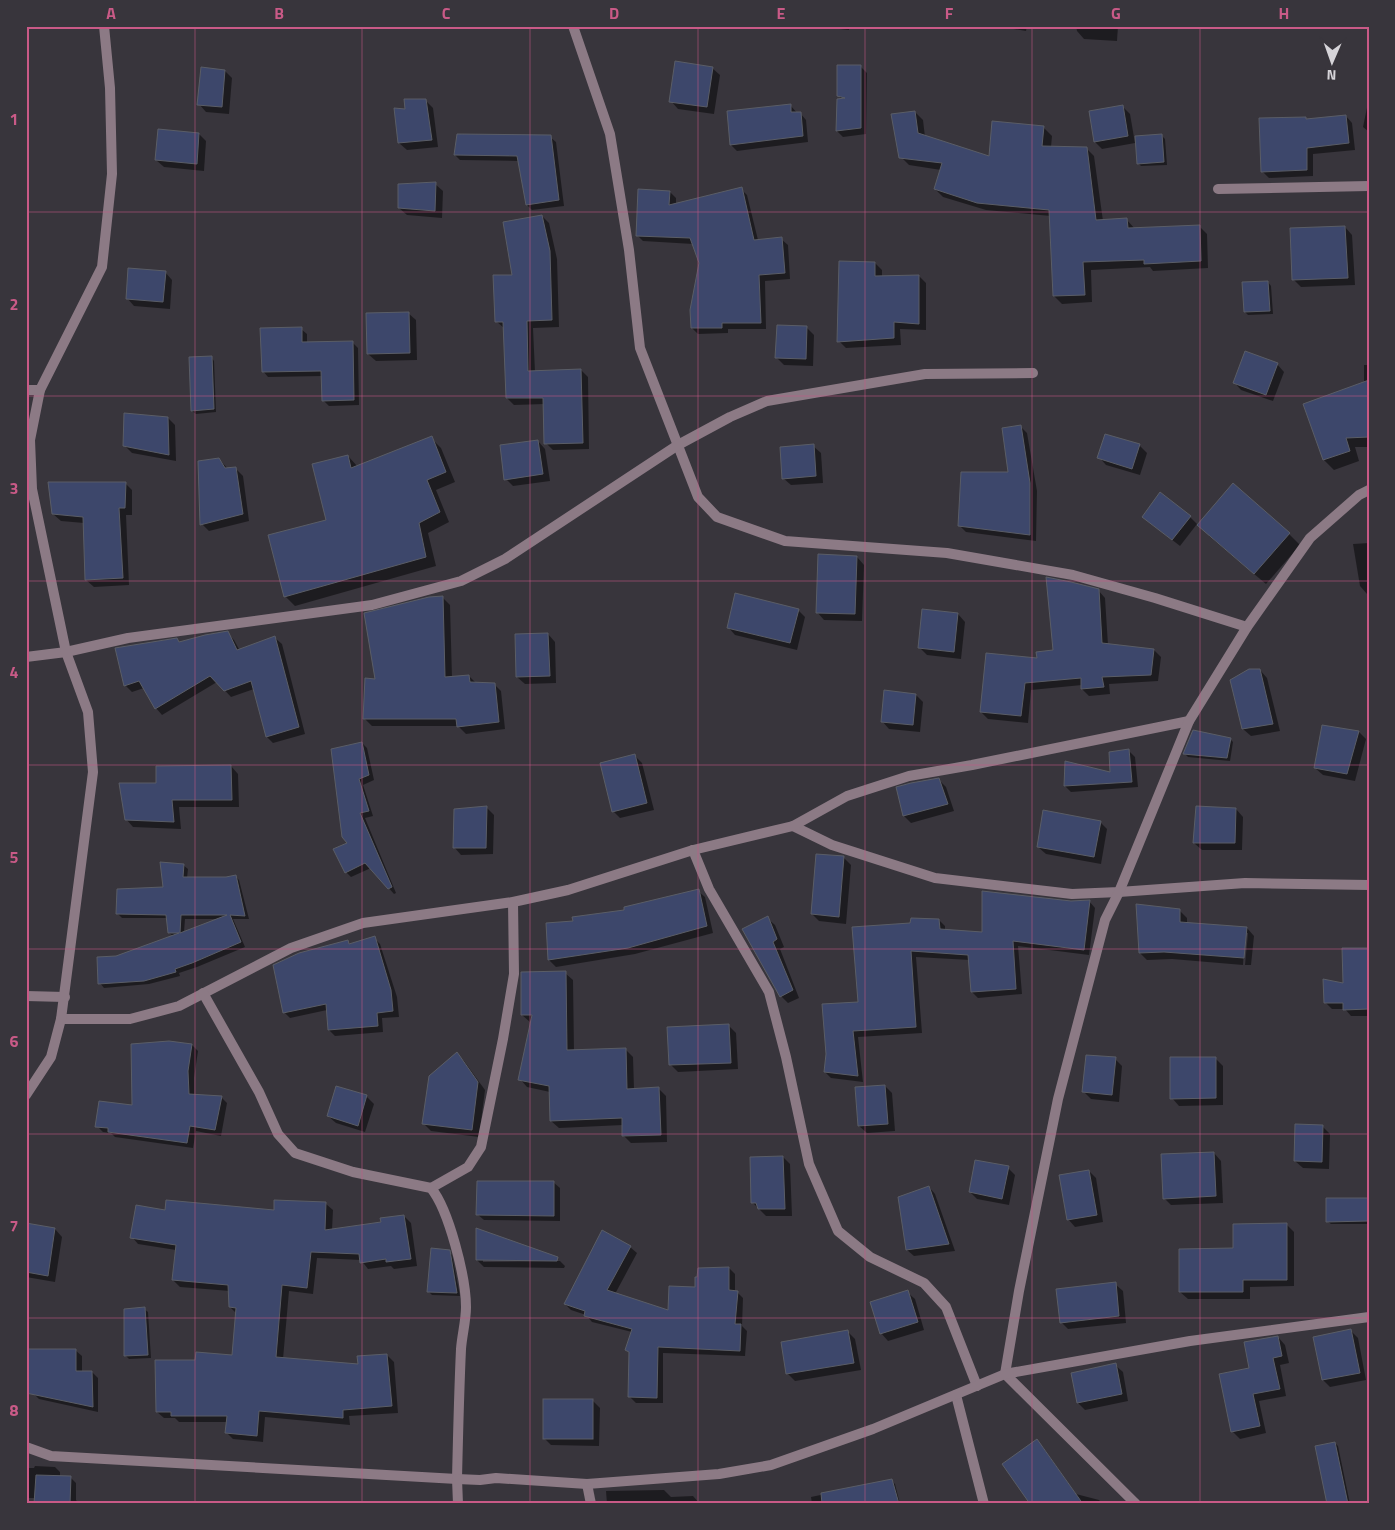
<svg xmlns="http://www.w3.org/2000/svg" width="1395" height="1530" viewBox="0 0 1395 1530" font-family="'Titillium Web',sans-serif">
	<rect width="100%" height="100%" fill="#38353c"/>
	<!-- shadow -->
	<g fill="#0007" fill-rule="evenodd">
		<polygon points="810,26 849,26 849,30"/>
		<polygon points="996,26 1027,26 1026,31"/>
		<polygon points="1076,26 1118,26 1117,41 1084,39 1077,31"/>
		<polygon points="861,67 867,73 866,134 843,137 837,131 838,100 842,100 838,95"/>
		<polygon points="712,68 720,75 714,114 678,109 671,101"/>
		<polygon points="225,71 232,78 229,114 206,112 199,104"/>
		<polygon points="1369,98 1369,132 1363,127"/>
		<polygon points="426,101 433,108 438,147 407,150 399,143 406,110"/>
		<polygon points="791,106 797,113 800,113 806,120 808,142 737,151 731,145"/>
		<polygon points="1122,106 1130,114 1135,143 1102,149 1095,142"/>
		<polygon points="915,112 923,120 925,137 990,157 993,123 1044,128 1052,136 1051,147 1086,148 1094,156 1103,221 1127,220 1135,229 1199,226 1207,234 1208,268 1153,271 1150,267 1091,270 1092,302 1062,304 1054,296 1051,216 986,210 943,197 935,189 941,170 909,165 901,157"/>
		<polygon points="1346,116 1352,123 1355,150 1313,154 1313,176 1269,178 1262,171 1305,118 1307,120"/>
		<polygon points="199,134 206,141 204,171 164,167 156,160"/>
		<polygon points="458,135 550,137 556,142 564,206 532,210 527,205 519,161 460,160 455,155"/>
		<polygon points="1162,136 1165,139 1167,165 1141,166 1138,163"/>
		<polygon points="435,184 443,191 442,218 407,215 399,208"/>
		<polygon points="741,189 747,195 758,240 781,239 788,245 790,279 765,281 766,329 728,329 728,333 698,334 692,328 701,263 693,244 643,241 637,235 670,192 676,198 676,204"/>
		<polygon points="542,216 549,223 557,259 559,327 533,328 535,372 581,370 588,377 589,449 553,450 546,443 545,404 514,405 507,398 505,329 496,321"/>
		<polygon points="1345,227 1352,235 1355,285 1301,287 1293,279"/>
		<polygon points="875,263 882,270 882,277 919,276 926,283 926,330 900,329 901,345 846,348 839,341"/>
		<polygon points="165,272 172,280 170,309 134,306 127,298"/>
		<polygon points="1268,282 1271,286 1273,314 1248,315 1245,312"/>
		<polygon points="408,313 416,320 417,360 376,361 368,354"/>
		<polygon points="806,327 814,335 813,366 784,365 777,358"/>
		<polygon points="301,329 307,334 307,343 352,342 358,348 359,405 329,406 323,400 323,376 268,377 263,371"/>
		<polygon points="211,357 214,361 216,412 196,414 192,411"/>
		<polygon points="1277,364 1284,372 1273,401 1241,390 1234,382"/>
		<polygon points="1364,365 1369,365 1369,447 1355,447 1359,461 1334,470 1324,460 1304,405 1364,383"/>
		<polygon points="168,418 175,425 176,461 132,453 124,445"/>
		<polygon points="1020,426 1027,433 1037,491 1036,541 966,532 960,526 1009,473"/>
		<polygon points="431,438 441,448 455,482 436,490 449,522 428,533 436,566 295,606 285,596 328,521 348,456 358,467"/>
		<polygon points="538,441 545,449 550,481 513,486 506,479"/>
		<polygon points="1139,445 1147,453 1140,475 1106,465 1099,457"/>
		<polygon points="813,446 821,453 823,483 791,485 783,478"/>
		<polygon points="219,459 228,469 235,468 243,476 249,521 209,531 202,524"/>
		<polygon points="125,483 132,490 132,515 126,515 129,585 94,587 86,580 84,523 61,521 53,514"/>
		<polygon points="1143,517 1190,517 1197,524 1180,546"/>
		<polygon points="1289,534 1300,545 1266,584 1209,536"/>
		<polygon points="1369,543 1369,594 1367,594 1360,586 1353,544"/>
		<polygon points="857,557 864,565 862,621 824,620 817,612"/>
		<polygon points="1098,590 1105,598 1108,645 1154,650 1161,657 1158,681 1109,684 1110,694 1089,696 1082,689 1082,685 1031,690 1028,723 988,719 981,712 1038,660 1055,652"/>
		<polygon points="442,597 450,605 452,678 469,676 476,683 494,684 501,691 505,729 466,734 458,726 372,726 365,719 377,680"/>
		<polygon points="798,610 805,617 797,650 735,635 728,627"/>
		<polygon points="958,614 965,622 961,659 927,655 920,648"/>
		<polygon points="227,633 234,640 240,651 275,638 282,644 305,734 273,743 267,737 254,689 231,697 217,682 162,715 156,708 144,688 132,692 125,685 177,640 181,643"/>
		<polygon points="548,634 555,642 556,683 525,684 517,677"/>
		<polygon points="1260,670 1267,678 1280,731 1251,736 1243,729"/>
		<polygon points="916,695 923,702 920,732 889,729 882,721"/>
		<polygon points="1359,732 1366,739 1355,781 1323,775 1315,768"/>
		<polygon points="1230,739 1233,742 1230,761 1188,757 1185,754"/>
		<polygon points="362,743 367,748 374,780 363,785 373,816 365,818 396,893 394,894 371,868 351,877 346,872"/>
		<polygon points="1129,751 1135,757 1138,787 1071,792 1065,786 1066,762 1111,773"/>
		<polygon points="635,756 642,763 654,810 620,818 613,811"/>
		<polygon points="231,766 238,774 239,807 179,807 181,829 133,827 126,819 158,784"/>
		<polygon points="938,779 946,787 954,811 911,823 904,816"/>
		<polygon points="486,807 494,815 493,854 461,855 454,847"/>
		<polygon points="1236,809 1243,817 1242,850 1202,850 1194,843"/>
		<polygon points="1100,822 1107,829 1101,864 1046,854 1038,847"/>
		<polygon points="817,855 844,858 851,865 846,924 819,921 812,914"/>
		<path d="M 183,865 L 188,869 L 187,878 L 226,878 L 235,876 L 239,880 L 249,919 L 233,919 L 245,947 L 197,967 L 179,973 L 180,976 L 149,984 L 104,988 L 100,983 L 116,957 L 173,936 L 169,933 L 168,918 L 122,918 L 118,914 L 164,889 ZM 185,919 L 220,919 L 184,932 Z"/>
		<polygon points="698,891 705,897 713,933 635,954 556,967 549,960 547,924 574,922 626,911"/>
		<polygon points="1089,901 1095,908 1089,955 1018,946 1022,994 978,998 972,992 970,960 916,957 922,1033 858,1037 863,1082 831,1078 825,1072 859,1003 912,924 939,920 945,926 945,931 983,933 1071,902"/>
		<polygon points="1179,910 1187,918 1187,924 1247,928 1254,936 1251,965 1245,965 1248,933 1245,933 1243,965 1172,959 1147,960 1140,953"/>
		<polygon points="767,918 775,925 784,947 780,949 799,998 788,1003 781,996"/>
		<polygon points="374,938 380,944 397,997 399,1017 382,1018 383,1032 335,1036 329,1030 327,1010 290,1018 284,1012 347,941 351,945"/>
		<polygon points="1369,949 1369,1016 1351,1016 1345,1009 1332,1009 1325,1002 1344,985"/>
		<polygon points="565,973 573,980 574,1051 625,1049 633,1057 634,1089 658,1088 666,1096 667,1142 631,1143 624,1136 623,1125 559,1128 551,1121 550,1092 527,1087 520,1079 532,1022 530,1022 522,1015"/>
		<polygon points="729,1026 736,1033 738,1069 678,1072 670,1064"/>
		<polygon points="192,1045 198,1051 194,1078 194,1096 221,1097 227,1103 221,1136 196,1131 193,1148 115,1137 111,1133 103,1132 97,1126 133,1107"/>
		<polygon points="457,1054 464,1061 485,1090 479,1137 431,1131 424,1124"/>
		<polygon points="1215,1058 1223,1066 1223,1105 1179,1106 1172,1098"/>
		<polygon points="1115,1059 1122,1066 1119,1102 1091,1099 1084,1092"/>
		<polygon points="885,1086 892,1093 895,1131 867,1133 859,1126"/>
		<polygon points="366,1096 374,1104 365,1132 336,1123 328,1116"/>
		<polygon points="1322,1126 1330,1134 1329,1169 1303,1168 1295,1161"/>
		<polygon points="1214,1153 1221,1161 1223,1203 1171,1205 1164,1198"/>
		<polygon points="783,1157 790,1164 792,1216 766,1216 753,1203"/>
		<polygon points="1008,1168 1015,1175 1009,1205 977,1199 970,1192"/>
		<polygon points="1089,1171 1096,1178 1103,1222 1075,1227 1068,1219"/>
		<polygon points="553,1182 560,1188 560,1221 484,1220 477,1214"/>
		<polygon points="929,1187 935,1194 955,1251 914,1256 907,1250 899,1198"/>
		<polygon points="1369,1199 1369,1224 1331,1224 1327,1221"/>
		<polygon points="326,1204 333,1210 332,1230 382,1223 404,1216 411,1223 417,1266 394,1269 391,1266 368,1269 361,1260 317,1258 313,1294 289,1291 283,1359 359,1366 387,1355 394,1362 398,1413 349,1416 350,1425 265,1417 263,1442 233,1439 226,1432 227,1422 179,1422 175,1418 164,1418 157,1412 196,1361 233,1357 237,1314 230,1307 230,1291 180,1287 173,1280 176,1250 138,1244 132,1237 166,1211 275,1211"/>
		<polygon points="1286,1224 1294,1232 1294,1286 1250,1287 1250,1299 1188,1299 1180,1292 1234,1249"/>
		<polygon points="26,1225 55,1229 62,1237 55,1282 26,1277"/>
		<polygon points="477,1230 559,1260 483,1259 483,1262 560,1261 565,1266 564,1268 484,1267 477,1260"/>
		<polygon points="630,1247 637,1253 615,1294 669,1312 697,1289 729,1268 735,1274 735,1292 737,1292 743,1298 742,1326 747,1331 745,1356 663,1353 663,1403 636,1403 630,1397 631,1354 626,1350 632,1332 592,1322 586,1315 571,1310 565,1304"/>
		<polygon points="449,1252 452,1255 460,1296 432,1295 428,1291"/>
		<polygon points="1115,1284 1123,1291 1126,1323 1068,1329 1061,1322"/>
		<polygon points="907,1292 915,1299 924,1330 888,1341 881,1333"/>
		<polygon points="144,1309 148,1312 151,1358 129,1359 126,1356"/>
		<polygon points="1350,1330 1358,1338 1366,1380 1330,1387 1323,1380 1314,1338"/>
		<polygon points="848,1332 855,1339 861,1370 795,1381 787,1373"/>
		<polygon points="1278,1337 1285,1345 1289,1363 1280,1365 1286,1396 1259,1401 1266,1433 1240,1439 1232,1431 1251,1369"/>
		<polygon points="75,1350 82,1356 82,1372 92,1372 98,1378 98,1412 39,1399 33,1393"/>
		<polygon points="1115,1365 1123,1372 1128,1401 1085,1410 1078,1403"/>
		<polygon points="593,1401 600,1408 599,1446 551,1445 544,1438"/>
		<polygon points="1037,1441 1043,1447 1076,1494 1099,1500 1103,1504 1027,1504 1029,1500"/>
		<polygon points="1335,1443 1338,1446 1350,1504 1329,1504"/>
		<polygon points="35,1466 55,1467 60,1472 60,1477 70,1477 76,1483 76,1500 79,1504 36,1504 36,1498 26,1498 26,1468 34,1468"/>
		<polygon points="891,1480 895,1484 900,1504 812,1504 811,1497"/>
		<polygon points="664,1490 671,1497 693,1496 700,1504 607,1504 606,1491"/>
	</g>
	<!-- building -->
	<g fill="#3d476b" stroke="#5a5d66" fill-rule="evenodd">
		<polygon points="675,61 713,67 707,107 669,102"/>
		<polygon points="837,65 861,65 861,128 836,131 837,99 845,98 837,96"/>
		<polygon points="201,67 225,70 222,107 197,105"/>
		<polygon points="404,99 426,99 432,140 398,143 394,108 405,109"/>
		<polygon points="791,104 791,112 801,112 803,136 730,145 727,111"/>
		<polygon points="1123,105 1128,136 1094,142 1089,111"/>
		<polygon points="915,111 918,133 989,156 992,121 1044,126 1042,146 1087,147 1096,220 1127,218 1128,228 1200,225 1201,261 1144,264 1144,260 1083,262 1085,295 1053,296 1049,210 977,203 934,189 942,163 899,158 891,114"/>
		<polygon points="1346,115 1349,143 1307,148 1307,170 1261,172 1259,118 1306,117 1306,119"/>
		<polygon points="158,129 199,133 197,164 155,160"/>
		<polygon points="457,134 551,135 559,200 526,205 517,156 454,155"/>
		<polygon points="1162,134 1164,162 1137,164 1135,136"/>
		<polygon points="436,182 435,211 398,208 398,184"/>
		<polygon points="742,187 754,240 782,237 785,273 759,275 761,323 722,323 722,328 691,328 690,310 699,263 690,238 636,236 638,189 670,191 669,205"/>
		<polygon points="542,215 550,251 552,320 527,321 528,371 581,369 583,443 544,444 543,398 506,398 503,322 495,322 493,275 512,275 503,222"/>
		<polygon points="1345,226 1348,278 1292,280 1290,228"/>
		<polygon points="839,261 875,262 875,276 919,275 919,324 894,322 894,338 837,342"/>
		<polygon points="128,268 166,271 163,302 126,299"/>
		<polygon points="1268,281 1270,311 1244,312 1242,282"/>
		<polygon points="409,312 410,353 367,354 366,313"/>
		<polygon points="777,325 807,326 806,359 775,358"/>
		<polygon points="302,327 302,342 353,341 354,400 322,401 321,371 262,372 260,328"/>
		<polygon points="1245,351 1278,363 1266,395 1233,383"/>
		<polygon points="212,356 214,409 191,411 189,357"/>
		<polygon points="1369,380 1369,437 1346,438 1350,451 1323,460 1303,404"/>
		<polygon points="124,413 168,417 169,455 123,446"/>
		<polygon points="1021,425 1030,483 1030,535 958,526 961,472 1008,472 1002,428"/>
		<polygon points="1105,434 1140,444 1132,469 1097,458"/>
		<polygon points="432,436 446,472 427,480 440,512 419,523 426,557 284,597 268,535 326,520 312,464 348,455 351,468"/>
		<polygon points="538,440 543,474 504,480 500,445"/>
		<polygon points="814,444 816,476 782,479 780,447"/>
		<polygon points="219,458 225,468 236,467 243,514 200,525 198,461"/>
		<polygon points="48,482 126,482 125,508 119,508 123,578 85,580 83,517 52,514"/>
		<polygon points="1233,483 1290,533 1254,574 1197,525"/>
		<polygon points="1160,492 1191,516 1172,540 1142,517"/>
		<polygon points="818,554 857,556 855,614 816,613"/>
		<polygon points="1046,577 1071,582 1099,589 1102,643 1154,649 1151,675 1102,677 1104,687 1081,689 1081,678 1025,683 1021,716 980,712 986,653 1037,658 1036,652 1053,650"/>
		<polygon points="735,593 799,609 790,643 727,628"/>
		<polygon points="443,596 445,677 469,675 470,682 495,683 499,722 457,727 456,719 363,719 365,678 375,679 364,613 429,597"/>
		<polygon points="922,609 958,613 954,652 918,648"/>
		<polygon points="228,631 237,650 275,636 299,727 266,737 251,681 224,691 210,676 155,709 139,681 124,686 115,648 177,638 179,642 205,635"/>
		<polygon points="548,633 550,676 516,677 515,634"/>
		<polygon points="1249,669 1260,669 1273,724 1242,729 1230,680"/>
		<polygon points="884,690 916,694 913,725 881,722"/>
		<polygon points="1322,725 1359,731 1347,774 1314,768"/>
		<polygon points="1193,730 1231,738 1227,758 1183,754"/>
		<polygon points="362,742 369,775 359,779 369,811 360,813 392,887 388,889 365,863 345,873 333,849 347,843 342,837 331,749"/>
		<polygon points="1129,749 1132,782 1064,786 1065,761 1110,772 1109,752"/>
		<polygon points="635,754 647,803 612,812 600,763"/>
		<polygon points="231,765 232,800 172,800 174,822 125,820 119,783 156,783 156,766"/>
		<polygon points="939,778 948,804 903,816 896,787 911,783"/>
		<polygon points="487,806 486,848 453,848 454,809"/>
		<polygon points="1196,806 1236,808 1235,843 1193,843"/>
		<polygon points="1043,810 1101,821 1094,857 1037,847"/>
		<polygon points="816,854 844,856 839,917 811,914"/>
		<path d="M 160,862 L 184,864 L 183,877 L 226,877 L 236,875 L 245,916 L 230,915 L 241,942 L 192,963 L 175,969 L 176,972 L 144,981 L 98,984 L 97,957 L 116,956 L 179,933 L 168,933 L 166,915 L 116,914 L 117,889 L 163,887 ZM 181,915 L 227,915 L 180,933 Z"/>
		<polygon points="699,889 707,926 628,948 548,960 546,923 573,921 572,917 624,910 624,907"/>
		<polygon points="982,891 1071,901 1090,900 1084,950 1013,941 1016,989 971,992 968,955 911,951 916,1027 853,1031 858,1076 824,1072 826,1054 822,1004 858,1002 852,927 910,923 911,918 939,919 940,929 982,932"/>
		<polygon points="1136,904 1180,909 1180,922 1247,927 1244,958 1164,952 1139,953"/>
		<polygon points="768,916 777,939 773,942 793,990 780,997 742,929"/>
		<polygon points="375,936 391,990 393,1011 377,1013 378,1026 328,1030 326,1004 283,1013 273,965 299,953 348,940 349,944"/>
		<polygon points="1342,948 1369,948 1369,1009 1343,1010 1343,1003 1324,1003 1323,979 1343,983"/>
		<polygon points="566,971 567,1050 626,1048 627,1089 659,1087 661,1135 622,1136 622,1118 550,1121 549,1086 518,1080 532,1015 521,1015 521,972"/>
		<polygon points="729,1024 731,1063 669,1065 667,1027"/>
		<polygon points="169,1041 192,1044 188,1071 189,1094 222,1096 215,1130 190,1126 187,1143 108,1132 108,1128 95,1127 99,1101 132,1105 131,1044"/>
		<polygon points="457,1052 478,1082 472,1130 422,1124 429,1076"/>
		<polygon points="1086,1055 1116,1057 1112,1095 1082,1092"/>
		<polygon points="1170,1057 1216,1057 1216,1098 1170,1099"/>
		<polygon points="885,1085 888,1124 858,1126 855,1087"/>
		<polygon points="336,1086 367,1095 358,1126 327,1116"/>
		<polygon points="1295,1124 1323,1125 1322,1162 1294,1161"/>
		<polygon points="1214,1152 1216,1196 1163,1199 1161,1154"/>
		<polygon points="783,1156 785,1209 758,1209 756,1203 751,1203 750,1157"/>
		<polygon points="975,1160 1009,1166 1002,1199 969,1192"/>
		<polygon points="1089,1170 1097,1215 1067,1220 1059,1175"/>
		<polygon points="477,1181 554,1181 554,1216 476,1215"/>
		<polygon points="929,1186 949,1244 906,1250 898,1197"/>
		<polygon points="1326,1198 1369,1198 1369,1221 1326,1222"/>
		<polygon points="166,1200 274,1210 274,1200 326,1202 325,1230 381,1222 380,1218 404,1215 411,1259 386,1262 386,1259 360,1263 359,1254 311,1252 307,1288 282,1285 276,1357 358,1364 357,1356 387,1354 392,1406 343,1410 343,1418 259,1411 257,1436 225,1433 227,1416 171,1416 171,1412 156,1412 155,1360 195,1360 196,1352 232,1355 236,1308 229,1307 228,1285 172,1280 176,1245 130,1238 136,1205 165,1210"/>
		<polygon points="26,1223 55,1228 48,1276 26,1272"/>
		<polygon points="1287,1223 1287,1280 1243,1280 1243,1292 1179,1292 1179,1249 1233,1248 1233,1224"/>
		<polygon points="476,1228 558,1257 557,1261 476,1260"/>
		<polygon points="602,1230 631,1246 607,1290 668,1310 669,1286 695,1287 695,1277 697,1277 698,1268 729,1267 729,1290 738,1291 735,1324 741,1324 740,1351 658,1347 657,1398 628,1397 629,1352 625,1350 632,1329 584,1316 585,1311 564,1304"/>
		<polygon points="431,1248 450,1250 457,1293 427,1292"/>
		<polygon points="1116,1282 1119,1316 1060,1323 1056,1289"/>
		<polygon points="908,1290 918,1322 880,1334 870,1302"/>
		<polygon points="145,1307 148,1355 124,1356 124,1309"/>
		<polygon points="1351,1329 1360,1373 1322,1380 1313,1337"/>
		<polygon points="848,1330 854,1363 786,1374 781,1342"/>
		<polygon points="1278,1336 1282,1356 1273,1358 1280,1389 1253,1394 1260,1426 1231,1432 1219,1374 1249,1368 1244,1342"/>
		<polygon points="26,1349 76,1349 76,1371 92,1371 93,1407 26,1393"/>
		<polygon points="1116,1363 1122,1394 1077,1403 1071,1373"/>
		<rect x="543" y="1399" width="50" height="40"/>
		<polygon points="1037,1439 1083,1504 1030,1504 1002,1464"/>
		<polygon points="1335,1442 1348,1504 1327,1504 1315,1446"/>
		<polygon points="36,1475 71,1476 70,1504 34,1504"/>
		<polygon points="892,1479 899,1504 822,1504 821,1493"/>
	</g>
	<g fill="none" stroke-linecap="round" stroke-linejoin="round">
		<!-- street -->
		<g stroke="#8c7a85" stroke-width="10">
			<polyline points="573,26 610,134 629,250 640,348 698,497 717,517 785,541 947,553 1073,575 1155,598 1247,627"/>
			<polyline points="1218,189 1369,186"/>
			<polyline points="26,390 40,390"/>
			<polyline points="26,657 66,652 128,638 372,605 461,581 505,559 678,445 730,417 767,401 925,374 1033,373"/>
			<polyline points="793,826 832,845 935,878 1072,894 1119,892 1245,883 1369,885"/>
			<polyline points="693,850 709,889 769,992 786,1057 809,1164 838,1231 870,1257 924,1283 946,1307 977,1386"/>
			<polyline points="26,996 65,997"/>
			<polyline points="61,1019 130,1019 179,1006 291,948 363,923 513,902 568,890 693,850 793,826 847,796 909,776 972,765 1189,721"/>
			<polyline points="26,1095 51,1057 61,1019 93,772 88,712 66,652 32,489 30,440 40,390 102,267 112,174 110,88 104,26"/>
			<polyline points="431,1188 468,1167 481,1147 503,1039 514,974 513,902"/>
			<polyline points="1005,1374 1019,1291 1058,1099 1105,920 1119,892 1189,721 1247,627 1310,538 1359,495 1369,490"/>
			<polyline points="1005,1374 1136,1504"/>
			<polyline points="956,1395 984,1504"/>
			<path d="M 26,1447 L 51,1456 L 457,1479 C 458,1436 459,1392 461,1349 C 462,1335 466,1321 466,1307 C 466,1278 449,1210 431,1188 L 353,1172 L 295,1153 L 278,1134 L 259,1092 L 203,993"/>
			<polyline points="587,1484 591,1504"/>
			<polyline points="458,1504 457,1479 480,1480 496,1478 587,1484 719,1474 771,1465 873,1429 1005,1374 1190,1341 1369,1317"/>
		</g>
	</g>
	<!-- grid -->
	<path fill="none" stroke="#c95a87" stroke-width="1" stroke-opacity="0.55" d="M 195,26 L 195,1504M 362,26 L 362,1504M 530,26 L 530,1504M 698,26 L 698,1504M 865,26 L 865,1504M 1032,26 L 1032,1504M 1200,26 L 1200,1504M 26,212 L 1369,212M 26,396 L 1369,396M 26,581 L 1369,581M 26,765 L 1369,765M 26,949 L 1369,949M 26,1134 L 1369,1134M 26,1318 L 1369,1318"/>
	<!-- border -->
	<rect width="1395" height="1530" fill="none" stroke="#38353c" stroke-width="55"/>
	<!-- north arrow -->
	<g transform="translate(1332 62) rotate(182)" stroke="#38353c" stroke-width="4" paint-order="stroke">
	<path d="M0-4L9 19L0 12L-9 19Z" fill="#d6d4d9"/>
	<text y="-8" font-size="14" font-weight="bold" text-anchor="middle" fill="#d6d4d9">N</text>
	</g>
	<rect x="28" y="28" width="1340" height="1474" fill="none" stroke="#c95a87" stroke-width="2"/>
	<g font-size="16" text-anchor="middle" font-weight="bold" fill="#c95a87">
		<text x="111" y="19">A</text>
		<text x="279" y="19">B</text>
		<text x="446" y="19">C</text>
		<text x="614" y="19">D</text>
		<text x="781" y="19">E</text>
		<text x="949" y="19">F</text>
		<text x="1116" y="19">G</text>
		<text x="1284" y="19">H</text>
		<text x="14" y="125">1</text>
		<text x="14" y="310">2</text>
		<text x="14" y="494">3</text>
		<text x="14" y="678">4</text>
		<text x="14" y="863">5</text>
		<text x="14" y="1047">6</text>
		<text x="14" y="1232">7</text>
		<text x="14" y="1416">8</text>
	</g>
</svg>
